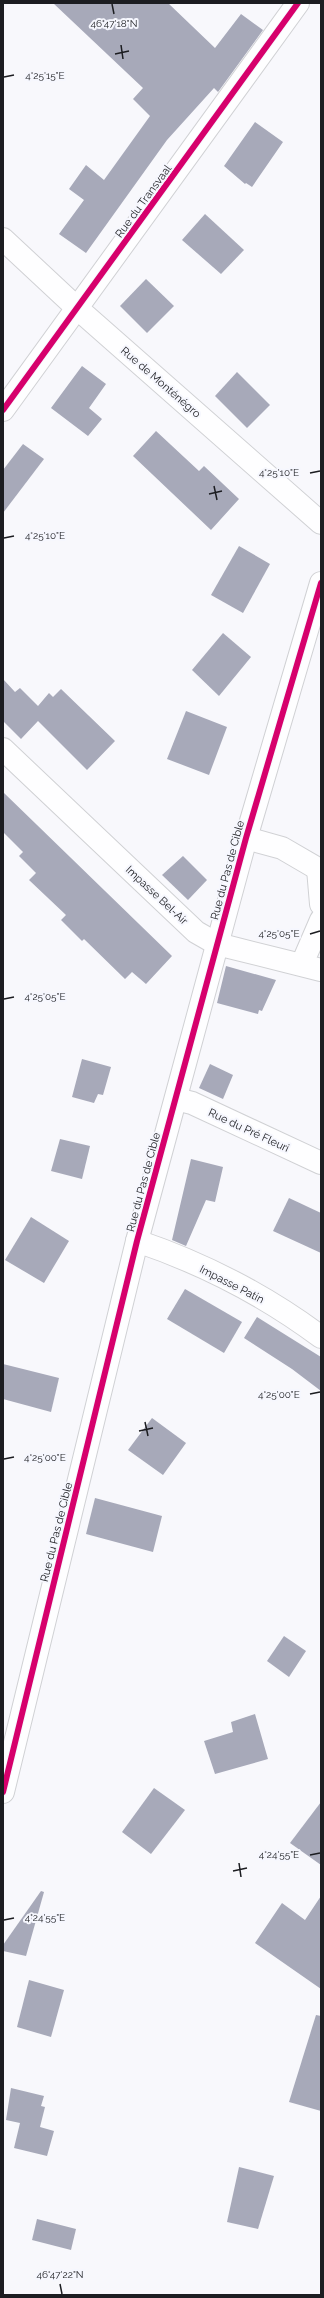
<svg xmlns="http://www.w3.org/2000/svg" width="324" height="2298" viewBox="0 0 324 2298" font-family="Raleway,sans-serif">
	<rect width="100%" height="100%" fill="#f8f8fc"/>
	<!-- building -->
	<g fill="#a7a9b9">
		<polygon points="53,3 168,3 215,48 241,14 263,30 218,92 214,88 167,140 86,253 59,234 84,200 69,189 86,165 104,180 150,116 133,99 143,88"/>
		<polygon points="255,122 283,142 252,187 246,183 245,184 224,166"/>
		<polygon points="205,214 244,250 221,274 182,240"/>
		<polygon points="146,279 174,306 147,333 120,306"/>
		<polygon points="82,366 106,384 89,408 102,419 88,436 51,408"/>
		<polygon points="237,372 270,405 247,428 215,396"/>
		<polygon points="156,431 199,471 204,466 239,499 211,530 133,456"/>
		<polygon points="23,444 44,459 3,513 3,470"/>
		<polygon points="239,546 270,564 243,613 211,595"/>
		<polygon points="223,633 251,657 219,696 192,670"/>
		<polygon points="3,679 15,692 20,688 38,706 49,693 53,697 61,689 115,741 87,770 38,721 21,739 3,721"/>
		<polygon points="186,711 227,727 209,775 167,759"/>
		<polygon points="3,792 172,956 146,984 132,972 125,979 84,939 82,941 61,920 66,915 29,880 36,873 19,856 23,852 3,832"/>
		<polygon points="183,856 207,880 188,900 162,875"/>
		<polygon points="226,966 276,980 262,1011 259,1010 258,1014 217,1003"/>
		<polygon points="82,1059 111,1067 103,1095 98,1094 94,1103 72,1097"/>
		<polygon points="210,1064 233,1075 223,1099 199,1088"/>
		<polygon points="60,1139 90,1146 82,1179 51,1171"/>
		<polygon points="191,1159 223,1167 215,1202 206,1200 186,1246 172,1240"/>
		<polygon points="289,1198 321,1213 321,1253 273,1231"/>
		<polygon points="31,1217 69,1241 44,1283 5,1260"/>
		<polygon points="185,1289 242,1322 224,1353 167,1319"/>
		<polygon points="257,1317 321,1357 321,1391 292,1369 244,1338"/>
		<polygon points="3,1364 59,1378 51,1412 3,1399"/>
		<polygon points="152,1418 186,1443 163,1475 128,1450"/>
		<polygon points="95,1498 162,1516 153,1552 86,1534"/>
		<polygon points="284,1636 306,1651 289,1677 267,1661"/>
		<polygon points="255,1714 268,1759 215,1774 204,1741 233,1732 231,1722"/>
		<polygon points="154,1788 185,1810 151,1854 122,1832"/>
		<polygon points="321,1802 321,1865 290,1843"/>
		<polygon points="41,1891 44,1892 26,1956 3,1951 3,1945"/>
		<polygon points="321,1896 321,1989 255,1943 282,1903 305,1920"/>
		<polygon points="29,1980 64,1990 51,2037 17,2027"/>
		<polygon points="316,2015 321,2016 321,2111 289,2102"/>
		<polygon points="11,2088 44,2096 41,2106 45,2107 40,2127 54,2131 47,2156 14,2148 20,2123 6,2120"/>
		<polygon points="239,2167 274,2176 258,2229 227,2222"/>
		<polygon points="37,2219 76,2229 71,2250 32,2240"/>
	</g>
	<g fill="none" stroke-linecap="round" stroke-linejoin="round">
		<!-- minor casing -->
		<g stroke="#d0d1d4" stroke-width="24">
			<g id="minor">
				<polyline points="3,239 78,309 321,523"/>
				<polyline points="3,410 298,3"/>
				<polyline points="3,749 196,932 217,944 321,970"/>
				<polyline points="246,838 282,848 318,869"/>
				<polyline points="318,869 321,904"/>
				<polyline points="302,964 321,920"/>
				<polyline points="176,1099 192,1103 321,1163"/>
				<path d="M 137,1241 C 202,1263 266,1296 321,1337"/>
				<polyline points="3,1792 137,1241 246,838 321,583"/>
			</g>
		</g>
		<!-- minor -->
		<use href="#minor" stroke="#fefeff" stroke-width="22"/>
		<!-- cycleway casing -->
		<g stroke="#f6f7fe" stroke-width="8">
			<g id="cycleway">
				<polyline points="3,410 298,3"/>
				<polyline points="3,1792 137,1241 246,838 321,583"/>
			</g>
		</g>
		<!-- cycleway -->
		<use href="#cycleway" stroke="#d6006c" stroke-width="6"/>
	</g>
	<!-- ticks -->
	<path fill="none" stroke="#1c1d21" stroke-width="1.5" d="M 112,4 L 114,14M 121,45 L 123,59M 115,54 L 129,51M 4,77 L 14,75M 310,473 L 320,471M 214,486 L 217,500M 209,494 L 222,491M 4,538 L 14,536M 310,934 L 320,931M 4,999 L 14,997M 310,1394 L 320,1392M 145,1422 L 148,1436M 139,1431 L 153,1428M 4,1459 L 14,1457M 310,1855 L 320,1853M 239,1863 L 241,1877M 233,1871 L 247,1868M 4,1920 L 14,1918M 60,2284 L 62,2294"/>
	<g text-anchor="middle" stroke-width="4" stroke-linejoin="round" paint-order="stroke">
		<!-- street labels -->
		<g font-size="11" fill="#1c1d21" stroke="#f6f7fe">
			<text transform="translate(143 201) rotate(-54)" y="4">Rue du Transvaal</text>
			<text transform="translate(161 382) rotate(41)" y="4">Rue de Monténégro</text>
			<text transform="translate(227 870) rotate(-75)" y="4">Rue du Pas de Cible</text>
			<text transform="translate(157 895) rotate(43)" y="4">Impasse Bel-Air</text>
			<text transform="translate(249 1130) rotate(25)" y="4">Rue du Pré Fleuri</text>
			<text transform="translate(143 1182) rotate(-75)" y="4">Rue du Pas de Cible</text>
			<text transform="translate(232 1284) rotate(27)" y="4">Impasse Patin</text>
			<text transform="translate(56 1532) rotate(-76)" y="4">Rue du Pas de Cible</text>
		</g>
	</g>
	<g font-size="10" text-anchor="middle" fill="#1c1d21" stroke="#f6f7fe" stroke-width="4" stroke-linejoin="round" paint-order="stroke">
		<text x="114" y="27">46°47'18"N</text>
		<text x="45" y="79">4°25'15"E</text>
		<text x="279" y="476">4°25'10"E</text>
		<text x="45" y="539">4°25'10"E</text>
		<text x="279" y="937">4°25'05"E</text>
		<text x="45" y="1000">4°25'05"E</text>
		<text x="279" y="1398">4°25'00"E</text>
		<text x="45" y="1461">4°25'00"E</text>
		<text x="279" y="1858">4°24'55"E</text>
		<text x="45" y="1921">4°24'55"E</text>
		<text x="60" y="2278">46°47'22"N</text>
	</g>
	<!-- border -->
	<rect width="324" height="2298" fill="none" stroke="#1c1d21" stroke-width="8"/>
</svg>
